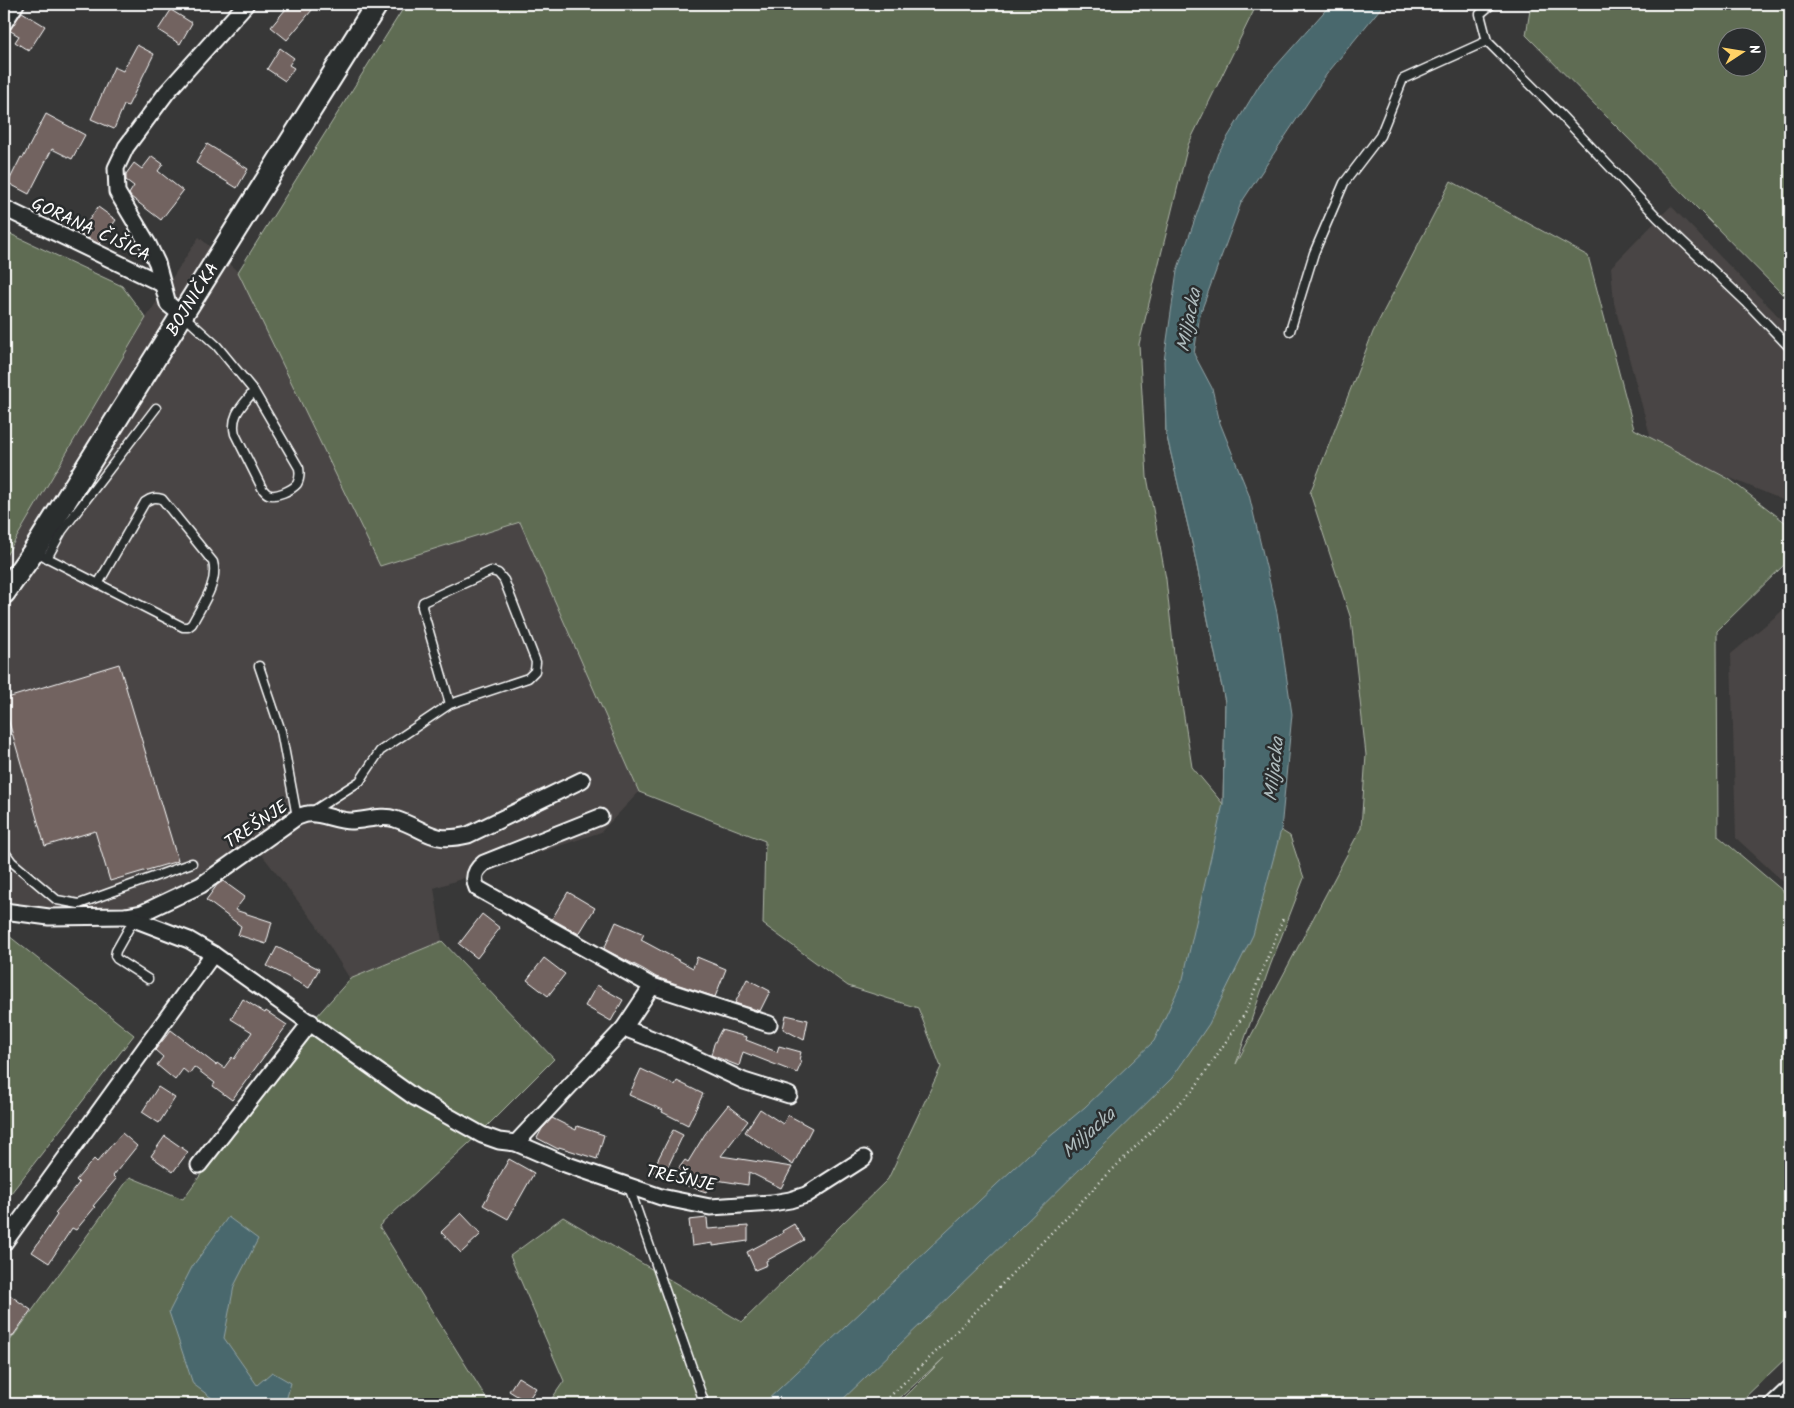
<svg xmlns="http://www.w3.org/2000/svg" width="1794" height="1408" viewBox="0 0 1794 1408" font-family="Kalam,sans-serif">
	<rect width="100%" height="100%" fill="#383838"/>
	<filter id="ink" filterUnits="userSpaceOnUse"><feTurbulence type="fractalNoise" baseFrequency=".02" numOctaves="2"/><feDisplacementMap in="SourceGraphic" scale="10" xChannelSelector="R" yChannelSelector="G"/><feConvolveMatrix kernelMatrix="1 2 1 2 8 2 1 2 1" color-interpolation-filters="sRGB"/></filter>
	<g filter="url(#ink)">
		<!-- built -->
		<g fill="#494544">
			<polygon points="1671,206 1790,328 1790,503 1653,446 1614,303 1611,267"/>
			<polygon points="199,237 238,272 380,566 520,522 639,792 601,832 434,888 442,941 350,979 315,923 259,851 135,922 63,925 4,915 4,559 146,318"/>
			<polygon points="1790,604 1790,888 1736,838 1731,654"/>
		</g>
		<!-- green -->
		<g fill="#5f6c53" stroke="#afb6a9" fill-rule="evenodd">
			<polygon points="406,4 1257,4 1188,145 1139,344 1147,477 1166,579 1174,654 1192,767 1223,804 1225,702 1193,547 1166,433 1165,394 1253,813 1290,836 1304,878 1270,966 1236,1064 1361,828 1366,755 1351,619 1310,493 1373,332 1451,181 1588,256 1634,429 1729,479 1790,526 1790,559 1717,631 1718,836 1790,897 1790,1354 1738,1404 898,1404 944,1358 893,1404 548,1404 564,1381 510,1256 563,1217 742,1322 888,1179 941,1067 918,1008 848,986 763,924 765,841 639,792 520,522 380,566 238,272"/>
			<path d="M 1531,4 L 1790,4 L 1790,302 L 1526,35 ZM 1726,38 L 1756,38 L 1756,68 L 1726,68 Z"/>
			<polygon points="4,231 122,286 146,318 4,559"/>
			<polygon points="4,932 134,1035 4,1202"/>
			<polygon points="442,941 554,1059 480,1133 379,1226 490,1404 4,1404 4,1349 130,1177 183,1199 315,1018 350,979"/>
		</g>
		<!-- water -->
		<g fill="#4a676d" stroke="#92a4a7">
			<polygon points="1331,4 1384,4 1326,75 1241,203 1200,314 1194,354 1212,388 1220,423 1249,495 1277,613 1292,714 1281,830 1253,935 1209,1024 1172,1078 1011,1237 838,1404 763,1404 1028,1155 1085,1107 1154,1041 1183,979 1223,804 1225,702 1193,547 1166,433 1164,361 1177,271 1218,153 1260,84"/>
			<polygon points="228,1217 258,1239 234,1286 224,1338 257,1385 272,1372 291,1383 285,1404 220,1404 193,1384 169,1312 192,1267"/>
		</g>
		<!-- building -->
		<g fill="#726360" stroke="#fff">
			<polygon points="290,4 317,4 287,40 271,27"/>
			<polygon points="171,10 192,23 180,44 158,30"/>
			<polygon points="22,12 45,26 29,51 15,42 19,36 9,30"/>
			<polygon points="137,45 154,54 128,106 124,105 114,129 91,119 114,67 123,71"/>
			<polygon points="280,48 294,58 289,65 294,68 285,81 267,69"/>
			<polygon points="46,114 85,135 72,159 52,149 29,194 8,183 21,157 23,158"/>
			<polygon points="207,144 248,169 237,188 196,163"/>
			<polygon points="152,156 163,164 158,171 183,191 161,220 131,197 129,194 134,186 126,180 126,174 134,163 142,169"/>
			<polygon points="98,207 116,220 99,244 79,234"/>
			<polygon points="119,664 178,861 110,881 95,831 45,846 4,705 4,699"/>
			<polygon points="223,881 245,897 235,910 272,922 266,944 238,935 241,926 206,900 217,885"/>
			<polygon points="568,892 595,908 579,934 552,919"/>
			<polygon points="482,914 500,928 477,958 459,944"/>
			<polygon points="616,922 644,934 641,940 693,968 697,957 726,969 715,997 656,977 643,969 604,949"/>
			<polygon points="277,947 319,969 309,988 267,966"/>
			<polygon points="544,958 565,974 548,996 527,980"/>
			<polygon points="747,979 770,991 760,1011 735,1003"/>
			<polygon points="597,985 623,1000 611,1021 585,1006"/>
			<polygon points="243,999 265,1013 266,1011 287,1025 232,1100 213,1086 215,1083 194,1067 189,1074 183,1069 175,1080 157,1065 163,1057 155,1050 171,1030 216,1065 217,1063 224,1068 232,1057 234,1059 252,1032 231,1019"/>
			<polygon points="786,1015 808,1020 804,1040 783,1029"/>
			<polygon points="721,1030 747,1037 746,1040 777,1052 779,1046 801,1052 799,1060 802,1061 797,1073 743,1052 739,1066 711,1055 714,1044"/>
			<polygon points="641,1069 675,1085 677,1081 703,1094 688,1125 662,1112 663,1110 629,1095"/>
			<polygon points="158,1087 175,1098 159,1123 142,1112"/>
			<polygon points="728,1105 748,1121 721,1156 792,1167 781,1188 749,1172 748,1185 710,1179 706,1192 670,1180 685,1160 688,1162 705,1134"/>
			<polygon points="760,1109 783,1124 788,1115 812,1128 793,1165 745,1132"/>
			<polygon points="552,1118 576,1130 577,1126 604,1135 597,1159 559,1147 558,1149 537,1138 542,1129"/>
			<polygon points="673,1130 683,1135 663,1177 652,1171"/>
			<polygon points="122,1133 137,1146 113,1176 116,1179 93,1206 95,1207 76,1230 72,1228 49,1263 32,1252 57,1215 55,1213 79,1183 76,1180 94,1159 97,1162"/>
			<polygon points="165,1136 188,1152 173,1172 151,1156"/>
			<polygon points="509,1159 534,1173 508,1219 483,1205"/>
			<polygon points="461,1213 481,1234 461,1253 441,1232"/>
			<polygon points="707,1218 708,1229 748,1226 748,1241 713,1246 713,1243 692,1246 689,1220"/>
			<polygon points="794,1224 804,1240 766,1261 767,1265 755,1270 747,1252 783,1233 782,1231"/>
			<polygon points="4,1291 31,1310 12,1337 11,1337 4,1345"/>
			<polygon points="518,1377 536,1388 527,1402 509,1391"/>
		</g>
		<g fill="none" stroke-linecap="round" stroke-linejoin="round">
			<!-- lane casing -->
			<g stroke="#fff" stroke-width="11">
				<g id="lane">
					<polyline points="1492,4 1480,14 1487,41 1560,114 1657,217 1746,302 1790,348"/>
					<path d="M 184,316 L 217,346 L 254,391 L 299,468 C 300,474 300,479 297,484 C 292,490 275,498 268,494 C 267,494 263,490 262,488 L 235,434 C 230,415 243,405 254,391"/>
					<polyline points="1290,331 1314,253 1344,183 1380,136 1403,79 1487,41"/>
					<path d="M 34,551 L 183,627 L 188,627 L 192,624 C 201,606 219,583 213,562 L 162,499 C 155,497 151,498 145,502 L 98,584"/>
					<polyline points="47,558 62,531 156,408"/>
					<polyline points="259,666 281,731 297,817"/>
					<polyline points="313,811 360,781 380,751 450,704 528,678 535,671 536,662 504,580 498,573 491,571 423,602 422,607 450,704"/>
					<polyline points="4,851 12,862 57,900 79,904 192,863"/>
					<polyline points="134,919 116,951 115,956 117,959 148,979"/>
					<polyline points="629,1187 703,1399 703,1404"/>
				</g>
			</g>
			<!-- street casing -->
			<g stroke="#fff" stroke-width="19">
				<g id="street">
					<polyline points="4,23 16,4"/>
					<polyline points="4,208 162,284"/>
					<polyline points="182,315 168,304 157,263 148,244 117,192 116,168 126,147 167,92 246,4"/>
					<path d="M 4,911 L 49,917 L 126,916 L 142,913 L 201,885 L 297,817 C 301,816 305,814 308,814 C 319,812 337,821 350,821 C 365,821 381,814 395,819 C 427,829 430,844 468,835 L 582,780"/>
					<polyline points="126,916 189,940 213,954 414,1097 482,1135 499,1141 516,1143 565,1164 661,1197 710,1207 772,1203 790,1200 806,1195 864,1158"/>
					<polyline points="652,986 769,1024"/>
					<polyline points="624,1028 670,1046 744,1081 789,1095"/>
					<path d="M 516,1143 L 624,1028 L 652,986 L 477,888 C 472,877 475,870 484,863 L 600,817"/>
					<polyline points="199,1165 311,1022"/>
					<polyline points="4,1243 213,954"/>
					<polyline points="1773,1404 1790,1388"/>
				</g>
			</g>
			<!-- secondary casing -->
			<g stroke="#fff" stroke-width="25">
				<polyline id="secondary" points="4,593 34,551 377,4"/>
			</g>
			<!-- path -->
			<polyline stroke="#fff" stroke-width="2.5" stroke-dasharray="1 4" stroke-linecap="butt" points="882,1404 948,1340 1104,1178 1194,1089 1246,1012 1284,916"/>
			<!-- lane -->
			<use href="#lane" stroke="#2a2d2e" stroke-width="8"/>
			<!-- street -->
			<use href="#street" stroke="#2a2d2e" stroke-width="15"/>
			<!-- secondary -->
			<use href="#secondary" stroke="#2a2d2e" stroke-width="21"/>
		</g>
	</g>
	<g text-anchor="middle" stroke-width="5" stroke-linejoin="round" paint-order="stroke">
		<!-- street labels -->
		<g font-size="18" fill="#fff" stroke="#2a2d2e">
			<text transform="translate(91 229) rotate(25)" y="6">GORANA ČIŠICA</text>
			<text transform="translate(192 299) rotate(-58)" y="6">BOJNIČKA</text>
			<text transform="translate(256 824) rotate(-34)" y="6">TREŠNJE</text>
			<text transform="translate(681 1178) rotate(12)" y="6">TREŠNJE</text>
		</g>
		<!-- water labels -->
		<g font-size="19" font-style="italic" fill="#aebbbd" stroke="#2a2d2e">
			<text transform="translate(1188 320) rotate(-79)" y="7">Miljacka</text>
			<text transform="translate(1273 769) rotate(-84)" y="7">Miljacka</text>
			<text transform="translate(1088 1132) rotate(-42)" y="7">Miljacka</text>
		</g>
	</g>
	<!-- margin -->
	<rect width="1794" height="1408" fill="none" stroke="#2a2d2e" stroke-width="20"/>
	<rect x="10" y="10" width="1774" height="1388" fill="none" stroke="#fff" stroke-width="2" filter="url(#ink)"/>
	<!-- north arrow -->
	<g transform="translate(1742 52) rotate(78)"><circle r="24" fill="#2a2d2e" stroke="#7f8182"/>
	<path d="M0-4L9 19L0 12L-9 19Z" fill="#ffd166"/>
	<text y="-8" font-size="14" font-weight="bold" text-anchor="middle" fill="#ffffff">N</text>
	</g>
</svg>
